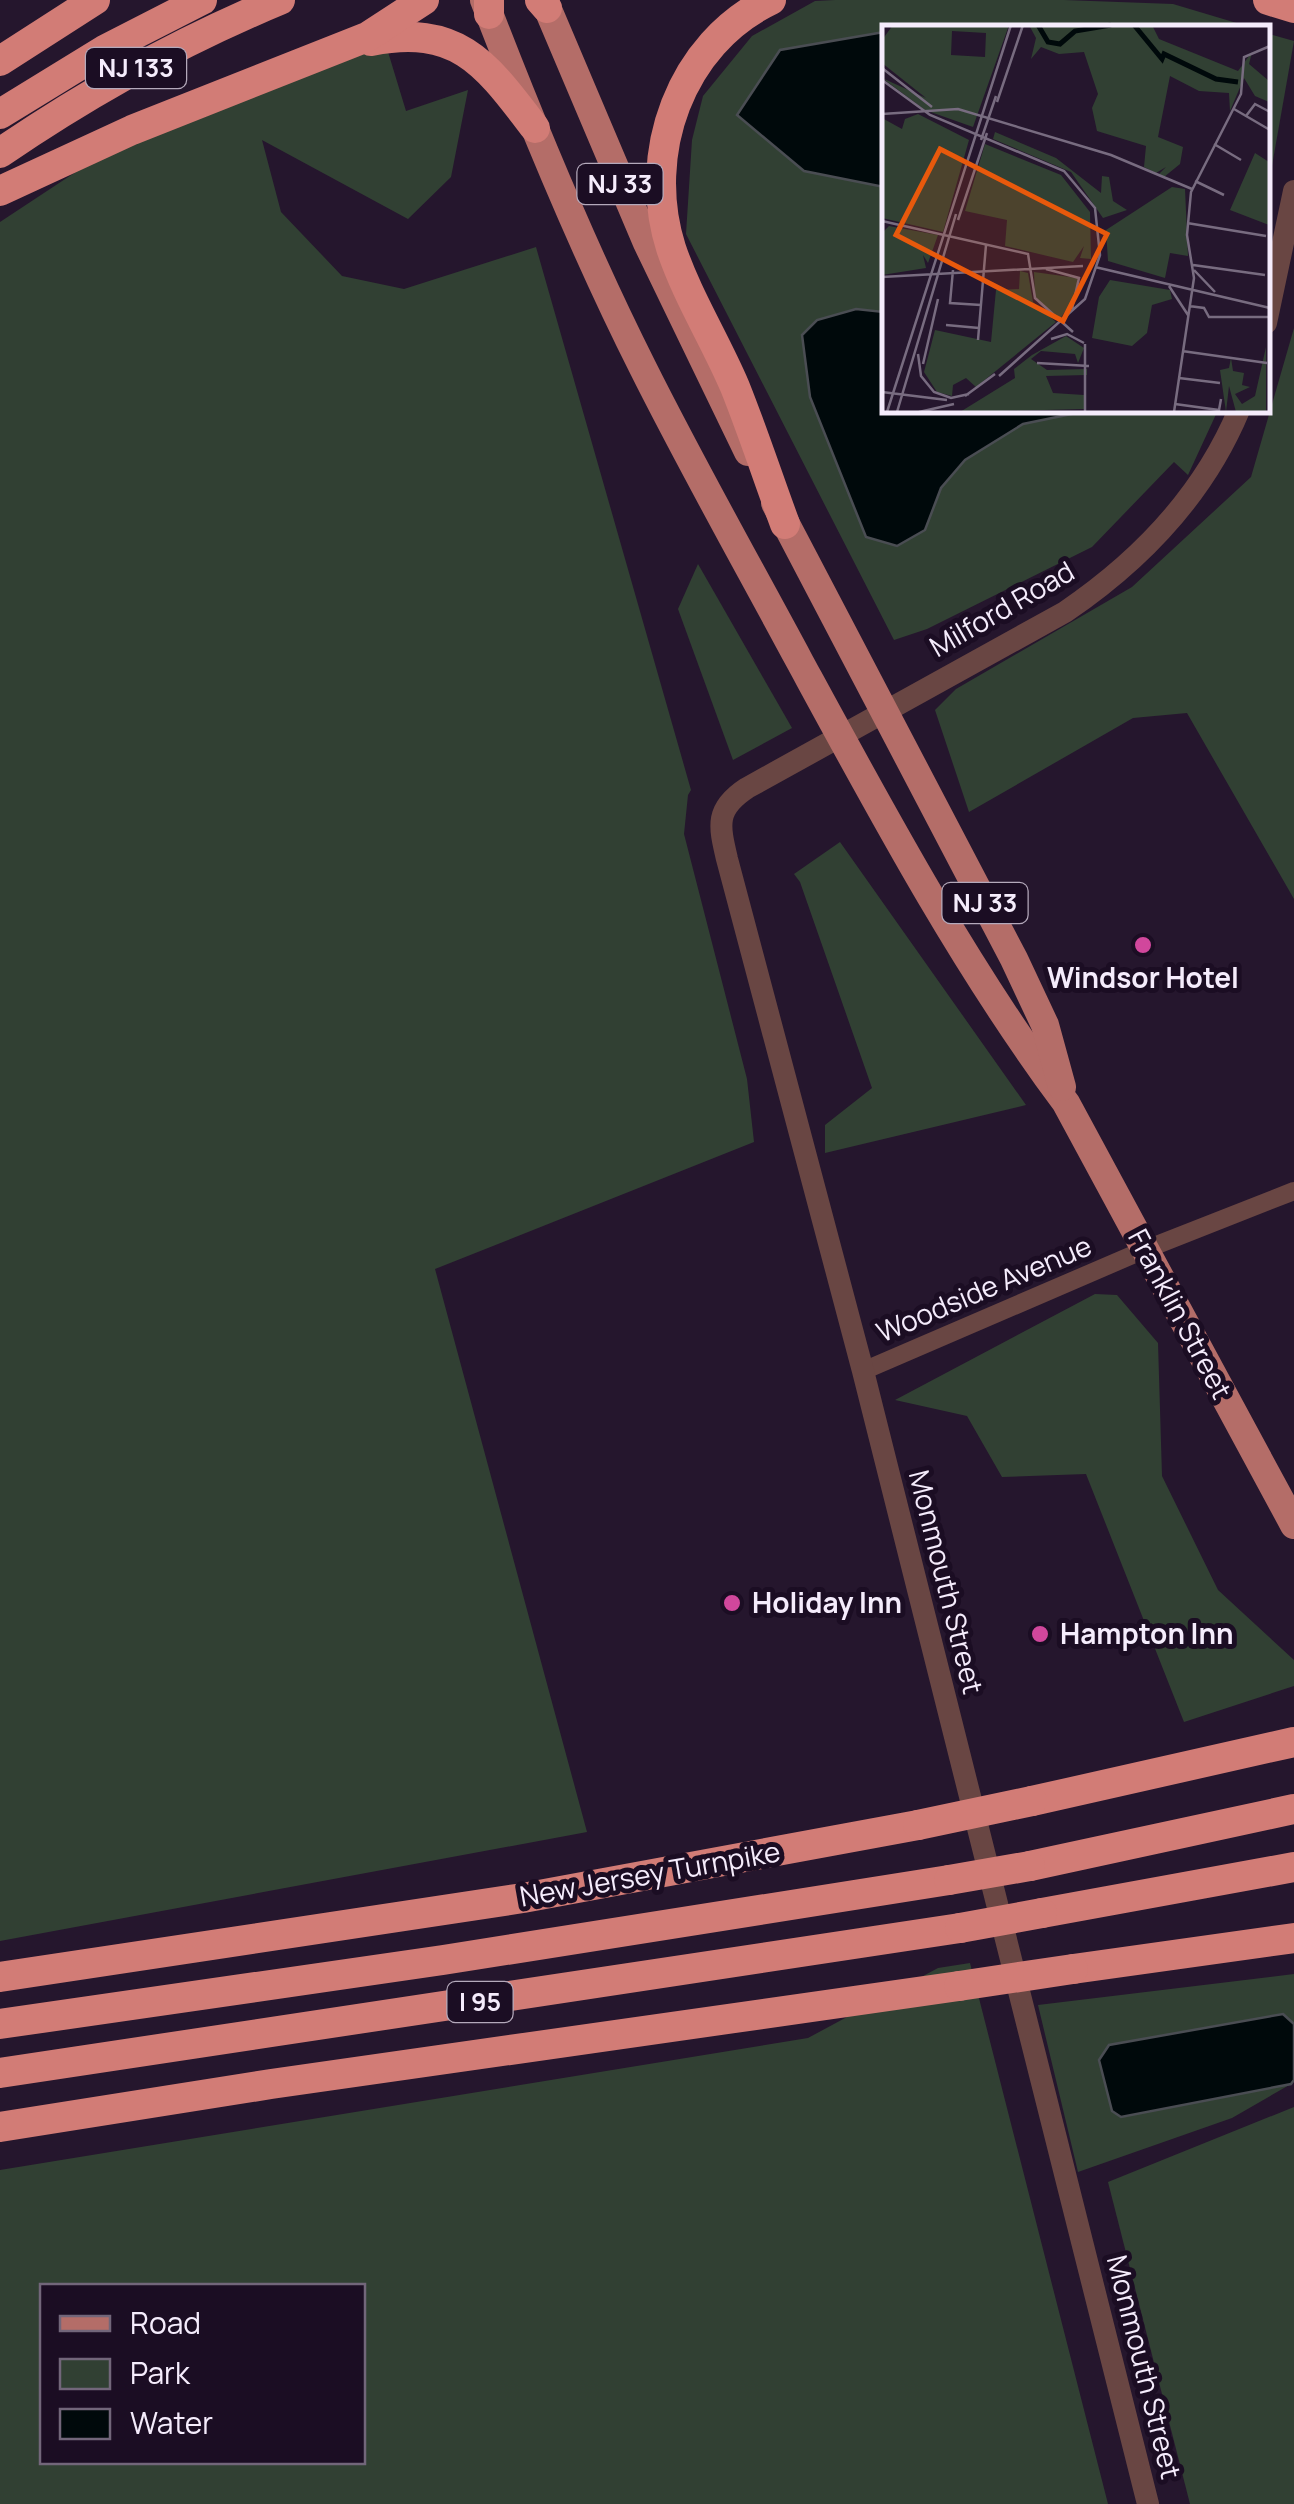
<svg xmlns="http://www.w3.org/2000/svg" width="1294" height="2504" viewBox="0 0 1294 2504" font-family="Manrope,sans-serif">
	<rect width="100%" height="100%" fill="#25162d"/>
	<!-- green -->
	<g fill="#314033" fill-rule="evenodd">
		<polygon points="835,0 1064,0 1173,4 1250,27 1000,25 884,28 884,32 780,50 738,116 804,171 884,187 884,312 856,309 817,320 925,530 941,488 965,460 1023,424 1091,410 1218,410 1188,475 1174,462 1092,547 927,629 894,640 686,234 692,140 703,96 752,36 815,1"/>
		<polygon points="1266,33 1294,41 1267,194 1266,194"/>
		<polygon points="385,42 406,111 468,90 451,177 408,219 262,140 281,212 342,276 404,289 536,247 691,790 688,795 684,834 747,1079 754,1142 435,1269 587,1832 0,1941 0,222 97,158"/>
		<polygon points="1294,328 1294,899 1187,713 1133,718 969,812 935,710 956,689 1132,587 1251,477"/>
		<polygon points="698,564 792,728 733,760 678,609"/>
		<polygon points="840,842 1026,1105 825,1153 825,1125 872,1088 800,882 794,874"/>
		<polygon points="1095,1294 1117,1295 1158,1343 1162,1476 1218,1590 1294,1660 1294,1686 1184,1722 1086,1474 1002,1477 967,1416 895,1400"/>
		<path d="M 970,1963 L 1108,2504 L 0,2504 L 0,2170 L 808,2038 L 938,1968 ZM 42,2286 L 362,2286 L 362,2462 L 42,2462 Z"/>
		<polygon points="1294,1974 1294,2024 1283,2014 1110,2045 1099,2061 1121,2117 1291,2084 1232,2118 1078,2172 1038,2005"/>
		<polygon points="1294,2107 1294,2504 1190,2504 1108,2182"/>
	</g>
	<!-- water -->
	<g fill="#00090b" stroke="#4a4d53" stroke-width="2.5">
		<polygon points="884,32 884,187 804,171 737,115 780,50"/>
		<polygon points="856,309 884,312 884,410 1091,410 1023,424 965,460 941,488 925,530 897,546 866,537 810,397 802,335 817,320"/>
		<polygon points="1283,2014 1294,2024 1294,2080 1291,2084 1121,2117 1112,2111 1099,2060 1109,2045"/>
	</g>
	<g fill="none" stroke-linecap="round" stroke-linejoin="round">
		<!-- minor -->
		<polyline stroke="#694643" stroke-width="18" points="863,1371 1144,1250 1294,1191"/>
		<!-- tertiary -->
		<g stroke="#694643" stroke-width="22">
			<polyline points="1266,323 1294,191"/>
			<path d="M 1148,2504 L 863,1371 L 727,859 C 719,825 715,809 747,788 L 1065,612 C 1140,561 1204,494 1239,410"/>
		</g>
		<!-- primary -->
		<g stroke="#b46d68" stroke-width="28">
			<path d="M 484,0 C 532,125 583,249 643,368 C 693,468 748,565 800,662 C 882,813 964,966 1066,1103 L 1294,1525"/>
			<polyline points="544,0 647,243 748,452"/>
			<polyline points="775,503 1014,959 1045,1025 1062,1087"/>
		</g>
		<!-- motorway -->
		<g stroke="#d27c76" stroke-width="30">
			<polyline points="489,0 489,14"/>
			<polyline points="540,0 547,8"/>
			<path d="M 771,0 C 680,43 641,154 671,248 C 687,296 715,340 735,387 C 753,432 768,478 785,524"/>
			<polyline points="1268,0 1294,8"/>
			<path d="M 371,41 C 459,24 486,64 535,128"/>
			<polyline points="0,61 95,0"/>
			<polyline points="0,114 106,49 202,0"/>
			<path d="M 0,153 C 89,92 181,41 280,0"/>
			<polyline points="0,191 132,130 367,37 424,0"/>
			<polyline points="1032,1801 1294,1742"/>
			<polyline points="1030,1866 1294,1809"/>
			<polyline points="1042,1913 1294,1867"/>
			<polyline points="1073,1969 1294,1938"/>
			<polyline points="0,1977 523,1898 918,1825"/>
			<polyline points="0,2024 443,1960 949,1880"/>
			<polyline points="0,2073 960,1928"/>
			<polyline points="0,2127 271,2084 959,1986"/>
		</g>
		<!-- motorway-bridge -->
		<g stroke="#d27c76" stroke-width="30">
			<polyline points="918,1825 1032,1801"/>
			<polyline points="949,1880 1030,1866"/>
			<polyline points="960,1928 1042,1913"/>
			<polyline points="959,1986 1073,1969"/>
		</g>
	</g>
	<!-- markers -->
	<g fill="#d1479c" stroke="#1b0d23" stroke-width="4">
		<circle cx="1143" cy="945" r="10"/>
		<circle cx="732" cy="1603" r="10"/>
		<circle cx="1040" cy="1634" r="10"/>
	</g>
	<g text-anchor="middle" stroke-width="10" stroke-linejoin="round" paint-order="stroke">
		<!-- shield labels -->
		<g fill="#1b0d23" stroke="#b4a9bb" stroke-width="2.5">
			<rect x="86" y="48" width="100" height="40" rx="8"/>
			<rect x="577.5" y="164" width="85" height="40" rx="8"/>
			<rect x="942.5" y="883" width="85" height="40" rx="8"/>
			<rect x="447.5" y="1982" width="65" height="40" rx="8"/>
		</g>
		<g font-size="25" font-weight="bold" fill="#f5ecfc">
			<text x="136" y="77">NJ 133</text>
			<text x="620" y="193">NJ 33</text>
			<text x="985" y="912">NJ 33</text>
			<text x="480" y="2011">I 95</text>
		</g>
		<!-- street labels -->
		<g font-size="28" fill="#f5ecfc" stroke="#1b0d23">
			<text transform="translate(1002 609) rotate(-30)" y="10">Milford Road</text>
			<text transform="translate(984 1289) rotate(-23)" y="10">Woodside Avenue</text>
			<text transform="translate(1180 1314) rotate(62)" y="10">Franklin Street</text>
			<text transform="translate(946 1582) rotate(76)" y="10">Monmouth Street</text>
			<text transform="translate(650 1874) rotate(-10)" y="10">New Jersey Turnpike</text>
			<text transform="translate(1144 2367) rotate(76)" y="10">Monmouth Street</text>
		</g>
		<!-- poi labels -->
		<g font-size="28" font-weight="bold" fill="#f5ecfc" stroke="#1b0d23" text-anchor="start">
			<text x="1143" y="988" text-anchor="middle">Windsor Hotel</text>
			<text x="752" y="1613">Holiday Inn</text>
			<text x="1060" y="1644">Hampton Inn</text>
		</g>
	</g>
	<!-- overview -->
	<g transform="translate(882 25)">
		<rect width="388" height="388" fill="#25162d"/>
		<path d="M 11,0 L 127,0 L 91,102 L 43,85 L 0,53 L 44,73 L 0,38 L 0,15 ZM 70,6 L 104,8 L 103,32 L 69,30 ZM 147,0 L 270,0 L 277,14 L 356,46 L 370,27 L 367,39 L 387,56 L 387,77 L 373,71 L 362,53 L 348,86 L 347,68 L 317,66 L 288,51 L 276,112 L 301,122 L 298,139 L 282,152 L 276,150 L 284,142 L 274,148 L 262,142 L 264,121 L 215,106 L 210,83 L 216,69 L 202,27 L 177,29 L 159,22 L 149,34 L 154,13 ZM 36,89 L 87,115 L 61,207 L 0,193 L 0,93 L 20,104 L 23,94 ZM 113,107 L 174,133 L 219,168 L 220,151 L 227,152 L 231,176 L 245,185 L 221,193 L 189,147 L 111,114 ZM 103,119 L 179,150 L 208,187 L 209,234 L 198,233 L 202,221 L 191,237 L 123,221 L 125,195 L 83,186 ZM 373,128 L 387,137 L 387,200 L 348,185 ZM 290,162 L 303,164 L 306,231 L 288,228 L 283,253 L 226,236 L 224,205 ZM 7,201 L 56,210 L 46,238 L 41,230 L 44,243 L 0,250 L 0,208 ZM 138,246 L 146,248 L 151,277 L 174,297 L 94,362 L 84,353 L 71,360 L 70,371 L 55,367 L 42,347 L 53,305 L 109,317 L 114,265 L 137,264 ZM 152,247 L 195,253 L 198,264 L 178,294 L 153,272 ZM 228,255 L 288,265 L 290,274 L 270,280 L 265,308 L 250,321 L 210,313 L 217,272 ZM 184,311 L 202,323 L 196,338 L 193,329 L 159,326 L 149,334 L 165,345 L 205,344 L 205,350 L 164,351 L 171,368 L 202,370 L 202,384 L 78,387 L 133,353 L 132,344 L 150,330 ZM 384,322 L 384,387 L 354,387 L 347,361 L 344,387 L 338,345 L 347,343 L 349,333 L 351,346 L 362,348 L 360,360 L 368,362 L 353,369 L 360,379 L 373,371 Z" fill="#314033" fill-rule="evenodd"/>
		<path fill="none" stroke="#00090b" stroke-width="5" d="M 156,0 L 166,17 L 178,19 L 193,6 L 229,0M 252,0 L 280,34 L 282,29 L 334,54 L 356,57"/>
		<path fill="none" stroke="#786c80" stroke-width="2.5" d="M 0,43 L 50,82M 0,55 L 48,90 L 182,146 L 213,183 L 218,230 L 203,274 L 117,351M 115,77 L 141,0M 352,84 L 388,105M 0,89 L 76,84 L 229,130 L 310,164M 364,91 L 373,79 L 388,87M 99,115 L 114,71M 332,119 L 359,135M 313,156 L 342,170M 76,195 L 105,108M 0,196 L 146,229 L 153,273 L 191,307M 305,198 L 384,211M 311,240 L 383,250M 213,242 L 388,283M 164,244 L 197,253 L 190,284M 71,245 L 68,278 L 99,280M 312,245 L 333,267M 0,252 L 201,241M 287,261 L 306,290M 307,281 L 322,283 L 327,292 L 388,292M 64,300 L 97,303M 169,314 L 185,309 L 202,318M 96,315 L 104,220M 203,319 L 203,387M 300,326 L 385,338M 36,329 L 39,351 L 52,367 L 69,373 L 87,369M 155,338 L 207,341M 41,339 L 56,274M 297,353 L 338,358M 0,367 L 65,375M 83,371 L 113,349M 293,379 L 337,385 L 339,374M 5,387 L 129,0M 15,387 L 74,189M 37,387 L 72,379M 292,387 L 312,253 L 305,210 L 309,167 L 359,69 L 362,32 L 388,21"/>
		<path fill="#e8590c" fill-opacity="0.15" stroke="#e8590c" stroke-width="5" d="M 58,124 L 225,209 L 181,296 L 14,210 Z"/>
		<rect width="388" height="388" fill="none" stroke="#f5ecfc" stroke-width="5"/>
	</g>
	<!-- legend -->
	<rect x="40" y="2284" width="325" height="180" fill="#1b0d23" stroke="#72667a" stroke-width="2.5"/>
	<rect x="60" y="2316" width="50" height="15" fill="#b46d68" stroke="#72667a" stroke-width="2.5"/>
	<text x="130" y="2334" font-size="30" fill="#f5ecfc">Road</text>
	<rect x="60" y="2359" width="50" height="30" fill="#314033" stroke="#72667a" stroke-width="2.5"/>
	<text x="130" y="2384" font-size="30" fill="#f5ecfc">Park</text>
	<rect x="60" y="2409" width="50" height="30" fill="#00090b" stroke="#72667a" stroke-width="2.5"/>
	<text x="130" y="2434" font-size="30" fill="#f5ecfc">Water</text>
</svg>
